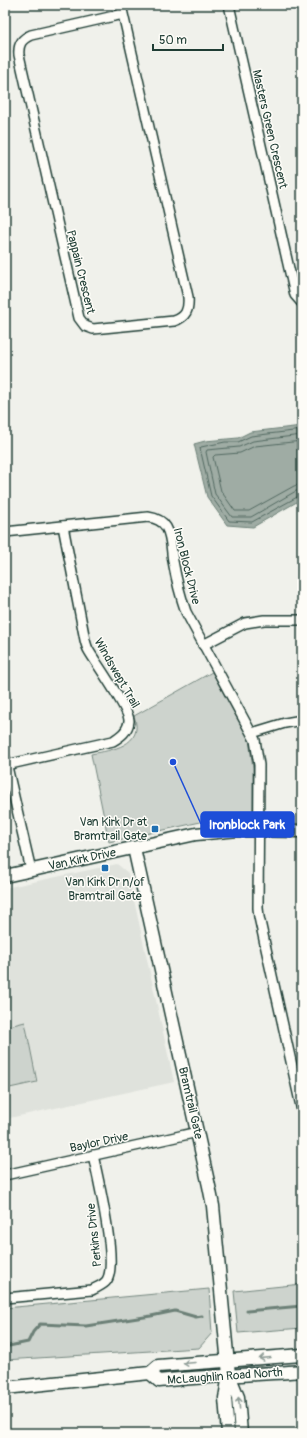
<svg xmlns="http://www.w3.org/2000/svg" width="307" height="1438" viewBox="0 0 307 1438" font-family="Pangolin,sans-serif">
	<rect width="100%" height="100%" fill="#f0f1eb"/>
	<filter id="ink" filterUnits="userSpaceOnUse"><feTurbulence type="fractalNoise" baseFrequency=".025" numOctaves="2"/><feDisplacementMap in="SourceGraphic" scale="8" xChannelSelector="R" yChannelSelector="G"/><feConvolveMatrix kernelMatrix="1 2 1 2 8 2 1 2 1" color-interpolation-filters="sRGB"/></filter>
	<g filter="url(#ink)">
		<!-- built -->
		<polygon fill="#dfe2dc" points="117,864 128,873 174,1082 5,1119 5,888"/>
		<!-- green -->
		<g fill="#cdd3cd" stroke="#768880">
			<path d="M 212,672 L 249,740 L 253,768 L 253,809 L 249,817 L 205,821 L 109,842 L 91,754 C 111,750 145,746 134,716 Z"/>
			<polygon points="25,1022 37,1082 5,1089 5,1027"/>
			<polygon points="302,1284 302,1328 238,1333 234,1291"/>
			<polygon points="209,1289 212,1333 199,1348 5,1360 5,1308"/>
		</g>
		<!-- water -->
		<polygon fill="#9faca4" stroke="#6c8077" points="302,426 302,499 253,527 227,525 207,497 194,444 205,441 238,438 250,432"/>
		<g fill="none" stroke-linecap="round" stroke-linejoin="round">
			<!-- shore -->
			<g stroke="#526961" stroke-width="1">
				<polyline points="302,430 251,436 238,442 225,442 201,447 200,448 211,496 229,521 252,522 299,496 302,495"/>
				<polyline points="302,435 253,441 239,447 207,450 206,452 215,494 232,517 251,517 296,491 302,490"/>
				<polyline points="302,441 255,446 240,453 215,455 213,457 221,491 235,511 249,511 294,486 302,484"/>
			</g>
			<!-- stream -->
			<g stroke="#6c8077" stroke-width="3">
				<polyline points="247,1311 302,1306"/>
				<polyline points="5,1345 9,1346 28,1342 33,1332 40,1324 86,1326 151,1316 175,1311 196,1317 202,1316"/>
			</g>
			<!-- street casing -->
			<g stroke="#1f3d34" stroke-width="12">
				<g id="street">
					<path d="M 121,5 L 123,14 L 188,297 C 189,310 186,317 174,321 L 93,329 L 85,326 L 79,318 L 19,55 C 18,45 21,39 31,35 L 123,14"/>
					<polyline points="229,5 293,286 295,295 302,303"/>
					<path d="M 5,532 L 148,517 C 155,518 162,520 166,527 C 172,537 171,550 173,561 C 176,578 180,595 186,612 L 255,740 L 259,765 L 258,908 L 259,917 L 302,1111"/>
					<polyline points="203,645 245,623 264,620 302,620"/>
					<polyline points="252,733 285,723 302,720"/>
					<polyline points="5,758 31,870"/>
					<path d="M 6,765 L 113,741 C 121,736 128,731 129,721 C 130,711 96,663 89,651 C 87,648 86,644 85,640 L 63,526"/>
					<polyline points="5,1175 198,1132"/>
					<path d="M 5,1298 L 92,1290 C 97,1287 104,1285 107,1280 C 118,1262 98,1178 93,1155"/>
				</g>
			</g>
			<!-- secondary casing -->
			<g stroke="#1f3d34" stroke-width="15">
				<g id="secondary">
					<polyline points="134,848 209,1186 213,1206 229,1375 238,1397 241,1433"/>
					<polyline points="5,876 196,834 238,830 302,831"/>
					<path d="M 150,1373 L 159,1381 C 206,1376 254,1375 302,1371"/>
					<polyline points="5,1388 150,1373 158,1366 302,1355"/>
					<polyline points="228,1433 225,1398 229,1375"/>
				</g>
			</g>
			<!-- street -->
			<use href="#street" stroke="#fdfcf7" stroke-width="9"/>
			<!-- secondary -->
			<use href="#secondary" stroke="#fdfcf7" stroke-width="12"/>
		</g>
		<!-- one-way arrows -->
		<defs><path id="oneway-shaft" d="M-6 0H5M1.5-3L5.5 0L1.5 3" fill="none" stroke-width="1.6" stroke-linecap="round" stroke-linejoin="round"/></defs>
		<g stroke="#8e9c96">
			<use href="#oneway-shaft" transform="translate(265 1358) rotate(175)"/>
			<use href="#oneway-shaft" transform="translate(189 1363) rotate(175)"/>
			<use href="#oneway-shaft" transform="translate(239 1403) rotate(-96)"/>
		</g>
	</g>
	<!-- markers -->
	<g fill="#1f6fb2" stroke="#fdfcf7" stroke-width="1.5">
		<rect x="151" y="825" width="8" height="8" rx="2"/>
		<rect x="101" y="864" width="8" height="8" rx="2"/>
	</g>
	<g text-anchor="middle" stroke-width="3" stroke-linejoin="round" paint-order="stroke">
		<!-- street labels -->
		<g font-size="12" fill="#1f3d34" stroke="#fdfcf7">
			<text transform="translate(270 129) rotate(77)" y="4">Masters Green Crescent</text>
			<text transform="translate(81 272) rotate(76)" y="4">Pappain Crescent</text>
			<text transform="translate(187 566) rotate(76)" y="4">Iron Block Drive</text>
			<text transform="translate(117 673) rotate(60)" y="4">Windswept Trail</text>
			<text transform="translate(82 859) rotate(-12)" y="4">Van Kirk Drive</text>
			<text transform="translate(191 1103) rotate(77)" y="4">Bramtrail Gate</text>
			<text transform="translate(99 1142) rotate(-12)" y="4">Baylor Drive</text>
			<text transform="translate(94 1235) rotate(-96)" y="4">Perkins Drive</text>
			<text transform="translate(225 1376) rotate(-4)" y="4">McLaughlin Road North</text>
		</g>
		<!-- poi labels -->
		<g font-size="12" fill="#1f3d34" stroke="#fdfcf7" text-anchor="end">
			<text x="147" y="826">Van Kirk Dr at<tspan x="147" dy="14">Bramtrail Gate</tspan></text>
			<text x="105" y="886" text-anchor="middle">Van Kirk Dr n/of<tspan x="105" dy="14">Bramtrail Gate</tspan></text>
		</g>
	</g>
	<!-- callouts -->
	<path fill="none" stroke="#1d4ed8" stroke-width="1.5" d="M173 762L201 824"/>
	<circle fill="#1d4ed8" stroke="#fdfcf7" stroke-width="1.5" cx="173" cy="762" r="4"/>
	<rect fill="#1d4ed8" stroke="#1d4ed8" stroke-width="1.5" x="201" y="812" width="93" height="25" rx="4"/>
	<g font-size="13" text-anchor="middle" font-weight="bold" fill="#fff">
		<text x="247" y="829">Ironblock Park</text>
	</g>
	<!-- margin -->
	<rect width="307" height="1438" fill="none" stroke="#fdfcf7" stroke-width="20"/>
	<rect x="10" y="10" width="287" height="1418" fill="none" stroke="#1f3d34" stroke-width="1.5" filter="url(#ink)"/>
	<!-- scale -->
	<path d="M153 44v6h70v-6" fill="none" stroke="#1f3d34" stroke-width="2"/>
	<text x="159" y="44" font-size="12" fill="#1f3d34" stroke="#fdfcf7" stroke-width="3" paint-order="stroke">50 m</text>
</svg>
